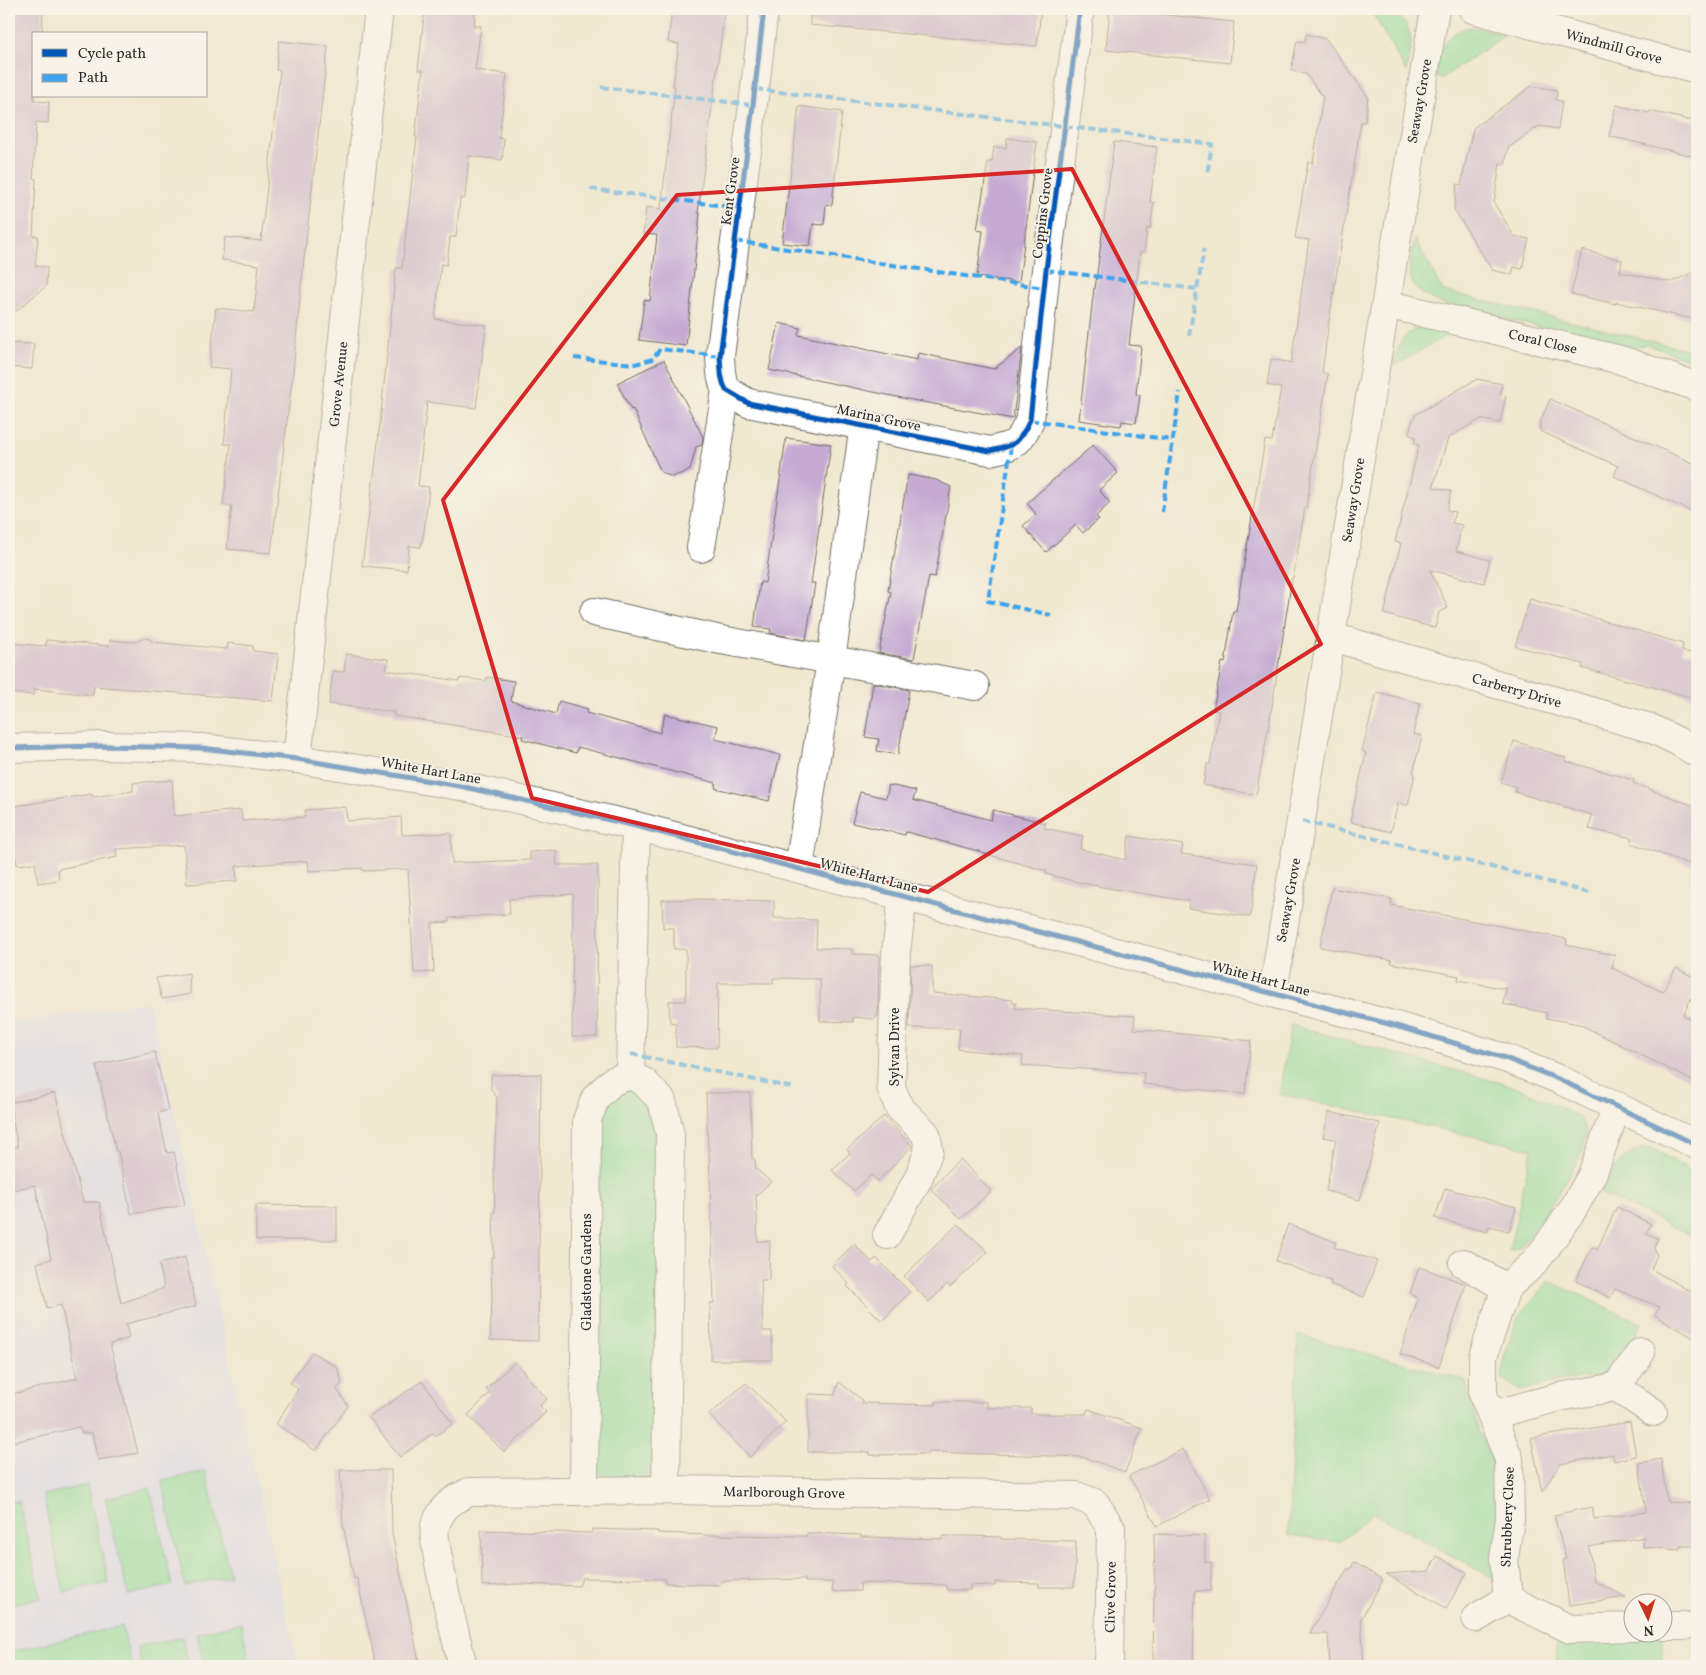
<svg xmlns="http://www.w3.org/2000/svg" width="1706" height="1675" viewBox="0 0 1706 1675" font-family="Vollkorn,serif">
	<rect width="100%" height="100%" fill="#f7f3e8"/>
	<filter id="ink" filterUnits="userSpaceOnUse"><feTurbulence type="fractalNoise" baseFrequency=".02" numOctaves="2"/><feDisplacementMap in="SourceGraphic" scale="10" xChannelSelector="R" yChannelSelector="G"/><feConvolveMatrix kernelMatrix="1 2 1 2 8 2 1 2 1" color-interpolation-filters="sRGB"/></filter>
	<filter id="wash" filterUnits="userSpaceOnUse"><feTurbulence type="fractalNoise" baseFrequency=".0096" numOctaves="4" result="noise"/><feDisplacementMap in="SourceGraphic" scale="20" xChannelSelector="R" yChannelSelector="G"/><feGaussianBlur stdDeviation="1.12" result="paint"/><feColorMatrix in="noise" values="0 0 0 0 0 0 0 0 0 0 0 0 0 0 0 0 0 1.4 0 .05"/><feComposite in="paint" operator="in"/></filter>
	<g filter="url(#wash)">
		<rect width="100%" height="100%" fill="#f1e8d0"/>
		<!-- built -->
		<polygon fill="#d7d7f8" points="149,1001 157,1034 298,1666 9,1666 9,1024"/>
		<!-- green -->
		<g fill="#89dea0" stroke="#5a8466">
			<path d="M 1371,10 C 1393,10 1411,19 1411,44 C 1411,53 1408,64 1406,72 Z"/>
			<path d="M 1473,27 L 1505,35 L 1442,78 L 1435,76 C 1439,49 1444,31 1473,27 Z"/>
			<path d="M 1415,239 L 1443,291 L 1697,352 L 1697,362 L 1646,344 L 1628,349 L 1441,303 C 1435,300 1428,298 1423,294 C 1403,282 1410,258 1415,239 Z"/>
			<path d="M 1430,326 L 1452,332 L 1393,367 C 1399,342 1402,330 1430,326 Z"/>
			<path d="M 1291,1025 L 1519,1088 L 1580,1117 C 1582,1122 1586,1130 1586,1135 C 1585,1161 1536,1226 1520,1248 L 1509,1251 L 1532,1149 L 1279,1094 Z"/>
			<polygon points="619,1089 635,1089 653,1103 660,1123 654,1468 647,1478 607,1479 594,1469 598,1122 605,1103"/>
			<path d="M 1643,1148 L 1653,1149 L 1697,1174 L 1697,1238 L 1600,1193 C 1612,1173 1619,1156 1643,1148 Z"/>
			<polygon points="1549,1281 1641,1323 1625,1363 1613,1375 1560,1381 1520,1391 1502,1378 1504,1357 1518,1317"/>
			<polygon points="1298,1335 1465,1380 1479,1433 1491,1458 1500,1483 1499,1581 1373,1513 1340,1542 1288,1535"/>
			<polygon points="206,1471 230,1576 185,1586 162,1481"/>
			<polygon points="87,1485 109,1583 64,1592 43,1495"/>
			<polygon points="150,1488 172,1585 128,1595 105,1498"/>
			<polygon points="19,1501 41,1598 9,1605 9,1503"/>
			<polygon points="241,1623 251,1666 204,1666 197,1633"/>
			<polygon points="122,1626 132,1666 9,1666 9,1652"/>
			<polygon points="1662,1633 1663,1666 1557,1666 1556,1640"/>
			<polygon points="182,1637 189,1666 142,1666 137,1647"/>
		</g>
		<g id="blocks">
			<!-- building -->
			<g fill="#c5abd3">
				<polygon points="9,9 43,9 42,32 34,32 34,98 35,101 49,102 48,123 36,122 33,178 36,179 33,236 38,236 35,266 47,267 46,286 9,317"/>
				<polygon points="425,9 475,9 474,26 481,26 475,70 507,74 499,138 504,139 502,160 469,156 465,198 460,199 456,237 450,237 447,265 441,264 435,319 486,325 476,408 427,402 418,486 429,487 424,531 421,547 409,546 407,570 362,566 377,452 396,268 402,268 413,170 417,137 415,137 423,70 418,70"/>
				<polygon points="672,9 725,9 698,213 700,213 686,346 639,340 644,300 650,301 657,235 643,234 646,207 661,209 675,86 673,86 679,44 668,42"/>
				<polygon points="810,9 1041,9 1037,46 810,25"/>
				<polygon points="1110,9 1234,22 1230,63 1106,50"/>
				<polygon points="1306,34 1326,39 1368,97 1365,122 1361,122 1329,321 1322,372 1328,374 1306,508 1305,508 1293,578 1292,578 1270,719 1256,795 1203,785 1207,764 1210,764 1219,711 1213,710 1222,662 1225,663 1233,611 1236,611 1265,440 1272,441 1281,388 1267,385 1271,359 1291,363 1309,240 1295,238 1308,162 1313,163 1323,97 1306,74 1291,70 1297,41 1305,42"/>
				<polygon points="279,41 328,46 301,286 293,372 271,553 227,549 232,506 223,505 231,444 224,444 231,369 209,367 216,308 254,312 259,265 222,260 225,237 261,241 280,70 276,70"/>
				<polygon points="1532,86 1557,90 1556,100 1562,101 1558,129 1539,126 1508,148 1505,164 1500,163 1494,203 1514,236 1529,239 1522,269 1514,267 1512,275 1492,270 1454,209 1457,184 1461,185 1473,128"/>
				<polygon points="1616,105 1649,113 1650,111 1697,122 1697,157 1609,136"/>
				<polygon points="799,106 842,112 832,205 826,204 824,225 813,224 810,246 782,243"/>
				<polygon points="1007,138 1037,142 1019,282 977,277 983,231 977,230 988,162 992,162 994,147 1006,148"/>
				<polygon points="1114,142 1157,147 1150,202 1154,202 1150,229 1147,228 1144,253 1140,252 1129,345 1141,346 1136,394 1140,395 1136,423 1122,421 1121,426 1079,420 1094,288 1095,289"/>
				<polygon points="1582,250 1622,260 1620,272 1671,282 1697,271 1697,320 1616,302 1616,304 1571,294"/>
				<polygon points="779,323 800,328 798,335 917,360 918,353 994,369 1022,348 1013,419 902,398 769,370"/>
				<polygon points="9,343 34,344 32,369 9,367"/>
				<polygon points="664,360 703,437 702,445 696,447 690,470 672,477 661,472 633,409 631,410 617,383"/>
				<polygon points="1477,379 1502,384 1500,395 1506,396 1500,423 1481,419 1448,438 1433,487 1451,491 1447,510 1455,512 1452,523 1462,525 1456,551 1490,560 1484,583 1430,570 1448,608 1439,612 1435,628 1384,614 1401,543 1395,542 1419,445 1414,444 1416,437 1408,434 1415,415"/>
				<polygon points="1550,399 1697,465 1697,514 1614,476 1618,466 1540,431 1540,422"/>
				<polygon points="786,438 831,444 811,583 815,583 806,640 770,633 771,629 754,627 760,582 765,583"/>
				<polygon points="1093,445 1118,473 1099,490 1110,503 1096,516 1099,519 1083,533 1076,525 1046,552 1023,526 1036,514 1027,503"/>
				<polygon points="908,475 936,480 951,487 935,577 929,576 914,659 879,653 891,592 888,591"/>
				<polygon points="1530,599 1683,644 1682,651 1697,654 1697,699 1582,668 1583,664 1515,646"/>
				<polygon points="142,638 150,639 152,642 227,649 228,643 253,646 253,651 278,654 273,701 94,686 93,695 34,689 34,695 9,693 9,643 46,646 46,640 109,646 110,640 135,642"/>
				<polygon points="346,654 388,659 386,670 459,681 460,678 486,681 487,677 514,681 511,701 556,714 559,701 588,709 586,713 660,733 665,714 718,726 715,739 780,755 769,801 715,788 716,783 578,747 576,753 522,739 523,736 394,716 394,712 329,704 333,671 344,672"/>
				<polygon points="873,683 909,690 898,755 877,751 879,739 865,737"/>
				<polygon points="1377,692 1420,703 1413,734 1422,736 1413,773 1415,774 1408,805 1398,803 1391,832 1350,822 1366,753 1362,751"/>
				<polygon points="1514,741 1566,758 1565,761 1634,780 1633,783 1697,807 1697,867 1631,843 1633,838 1589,829 1592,815 1515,792 1516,787 1501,782"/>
				<polygon points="172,780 174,816 241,810 242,821 305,817 305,810 346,807 347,821 401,817 402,835 451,833 452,863 530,860 529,852 556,850 557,865 598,865 597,1037 572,1037 573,894 509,899 510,914 449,918 449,922 432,923 434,972 414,973 408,869 363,871 362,868 309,871 308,861 236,866 237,881 187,884 184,845 116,849 117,857 58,869 59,880 38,883 35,863 17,865 14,846 9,847 9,807 92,794 93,797 133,791 133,783"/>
				<polygon points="889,785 916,791 913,800 991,820 993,810 1046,823 1044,828 1083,836 1080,849 1125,860 1129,836 1183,845 1181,854 1257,864 1250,917 1188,908 1189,901 1102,887 1073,881 1046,874 1047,871 982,853 982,852 906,832 905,835 852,823 860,792 886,798"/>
				<polygon points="1332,888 1392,899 1391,905 1567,939 1566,945 1615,955 1612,968 1663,992 1676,968 1697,979 1697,986 1683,1015 1697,1022 1697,1083 1579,1024 1546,1018 1547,1013 1503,1004 1506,989 1458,980 1459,976 1391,963 1392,960 1320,947"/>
				<polygon points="700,899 774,901 774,918 817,920 816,948 852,949 852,954 879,955 878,1015 874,1019 853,1017 853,1022 820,1021 820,979 773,978 773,983 718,983 717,1048 676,1047 676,1023 670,1022 669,1001 686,1001 686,949 674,949 674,928 663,928 662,900"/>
				<polygon points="911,965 932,966 932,993 1013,1000 1013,1003 1016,1003 1015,1008 1135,1016 1134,1029 1251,1041 1245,1094 1143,1084 1144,1073 1022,1065 1023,1056 958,1049 960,1028 909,1028"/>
				<polygon points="189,973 190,994 162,999 156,978"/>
				<polygon points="155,1052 168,1110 158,1113 167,1153 174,1152 185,1205 131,1214 118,1151 116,1151 96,1065"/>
				<polygon points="541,1074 538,1341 490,1340 492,1298 491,1257 494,1257 493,1212 495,1212 494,1170 497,1098 491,1089 491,1075"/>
				<polygon points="55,1093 83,1202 99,1202 121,1303 164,1288 159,1264 185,1257 196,1306 126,1324 129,1338 110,1344 138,1453 98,1460 92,1433 82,1433 79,1427 9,1443 9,1395 77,1378 61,1305 47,1308 37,1263 51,1259 35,1185 9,1191 9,1148 18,1147 9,1103"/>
				<polygon points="706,1093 750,1093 752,1158 755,1160 756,1169 771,1182 756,1195 758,1241 770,1241 769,1280 761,1280 763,1331 772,1331 772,1360 711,1360 710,1303 714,1303 709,1149 708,1150"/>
				<polygon points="1329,1112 1380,1123 1360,1200 1326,1191 1336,1139 1323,1137"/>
				<polygon points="884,1116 912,1146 878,1181 871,1175 854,1191 832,1170 850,1153 847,1150"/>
				<polygon points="960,1159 991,1191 961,1219 931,1189"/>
				<polygon points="1445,1188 1516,1207 1509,1231 1489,1226 1487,1232 1435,1218"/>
				<polygon points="256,1205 337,1206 337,1240 256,1240"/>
				<polygon points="1617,1207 1651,1224 1646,1233 1658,1238 1654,1248 1657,1255 1651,1269 1697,1295 1697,1340 1655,1315 1660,1307 1615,1289 1610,1298 1576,1281 1592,1247 1597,1250"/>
				<polygon points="958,1224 988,1252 950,1287 947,1284 929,1302 904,1276"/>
				<polygon points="1288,1224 1336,1242 1334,1247 1377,1261 1364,1297 1330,1284 1331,1281 1276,1261"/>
				<polygon points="854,1244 872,1262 876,1258 910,1292 882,1321 847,1286 849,1284 832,1266"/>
				<polygon points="1419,1267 1466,1284 1439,1367 1400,1354 1418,1298 1410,1294"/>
				<polygon points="312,1352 337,1367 342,1383 337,1389 348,1406 316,1451 276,1424 298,1389 290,1383"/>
				<polygon points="515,1362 547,1399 540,1406 546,1412 504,1452 468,1415 490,1393 486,1389"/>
				<polygon points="422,1381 453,1424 435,1436 433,1433 400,1457 369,1417"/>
				<polygon points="839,1382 862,1400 862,1403 936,1405 936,1402 987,1402 987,1408 1031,1408 1031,1414 1086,1414 1088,1409 1142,1428 1125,1472 1083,1457 928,1452 928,1454 870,1455 870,1452 808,1452 808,1394 835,1395"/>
				<polygon points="746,1383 786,1422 750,1457 709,1415"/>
				<polygon points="1630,1422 1636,1456 1614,1461 1613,1454 1560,1464 1542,1492 1531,1438"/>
				<polygon points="1183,1449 1210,1499 1157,1526 1129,1476"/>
				<polygon points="1661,1459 1667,1502 1697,1504 1697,1546 1680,1546 1680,1550 1643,1547 1644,1537 1589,1547 1594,1581 1626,1597 1569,1605 1563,1559 1566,1559 1554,1515 1592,1507 1594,1519 1646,1512 1639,1463"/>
				<polygon points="340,1470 391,1470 392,1534 420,1666 376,1666 357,1578 354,1579 343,1524"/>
				<polygon points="592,1529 658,1531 658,1533 708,1535 807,1536 807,1533 861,1535 861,1537 943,1539 943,1536 970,1536 1001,1537 1001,1539 1076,1541 1074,1587 1039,1587 1039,1583 995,1582 995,1586 970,1585 970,1590 947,1590 945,1585 860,1583 860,1591 832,1592 833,1582 805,1582 805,1579 721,1581 720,1585 665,1583 665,1579 582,1578 579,1586 520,1584 482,1586 481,1530 592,1533"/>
				<polygon points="1154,1534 1205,1536 1205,1562 1211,1562 1211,1591 1195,1591 1193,1663 1153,1662 1154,1596 1155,1596"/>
				<polygon points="1437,1556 1467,1573 1446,1608 1386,1574 1429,1571"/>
				<polygon points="1354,1562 1383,1580 1361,1619 1364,1666 1330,1666 1328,1634 1309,1634 1348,1568 1350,1570"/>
			</g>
		</g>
	</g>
	<g filter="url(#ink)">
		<use href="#blocks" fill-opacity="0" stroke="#706d65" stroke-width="1"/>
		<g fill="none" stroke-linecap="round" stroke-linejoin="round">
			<!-- minor casing -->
			<g stroke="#706d65" stroke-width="30">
				<g id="minor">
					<path d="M 764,9 L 753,105 L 720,356 C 721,368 720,379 726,390 L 748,403 L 990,451 C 1016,445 1018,445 1030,420 L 1046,270 L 1080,9"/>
					<polyline points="1473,9 1697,69"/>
					<polyline points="1386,304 1621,360 1697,387"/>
					<polyline points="701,548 726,390"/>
					<polyline points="594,612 721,640 975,686"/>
					<polyline points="1332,637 1650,728 1677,741 1697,753"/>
					<polyline points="9,748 104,746 201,748 297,759 460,786 636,826 1389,1024 1505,1058 1558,1079 1697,1145"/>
					<polyline points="297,759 379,9"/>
					<polyline points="799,868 831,660 864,425"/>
					<path d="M 1273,992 C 1328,665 1378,336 1435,9"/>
					<polyline points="630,1075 636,826"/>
					<polyline points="1617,1106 1592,1175 1573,1209 1545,1249 1533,1264 1506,1288 1483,1356 1483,1394 1509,1459 1510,1519 1504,1558 1508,1599 1570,1629 1634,1627"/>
					<polyline points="887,1235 918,1179 929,1150 926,1134 899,1107 891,1087 896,952 903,897"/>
					<polyline points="1463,1263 1506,1288"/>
					<polyline points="1641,1352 1616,1387 1653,1412"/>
					<polyline points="1492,1415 1559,1397 1616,1387"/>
					<polyline points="584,1490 587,1120 596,1097 613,1081 630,1075 644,1082 662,1101 670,1134 666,1490"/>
					<polyline points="1476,1618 1508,1599"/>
					<polyline points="1664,1626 1684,1626"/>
					<path d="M 463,1666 C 458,1646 430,1538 435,1526 C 443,1505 450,1502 469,1492 L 666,1490 L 1076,1496 L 1095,1503 L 1111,1528 L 1109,1666"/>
				</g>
			</g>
			<!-- minor -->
			<use href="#minor" stroke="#fff" stroke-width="28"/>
			<!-- quiet -->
			<g stroke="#3ea3eb" stroke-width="4" stroke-dasharray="8 4" stroke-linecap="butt">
				<polyline points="601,87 753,105"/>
				<polyline points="755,89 1212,144 1207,175"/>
				<polyline points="590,189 740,208"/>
				<polyline points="735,241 1044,288"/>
				<polyline points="1046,270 1196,289"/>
				<polyline points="1189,336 1204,249"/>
				<polyline points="574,358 635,364 653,359 660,349 720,356"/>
				<polyline points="1030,420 1172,440"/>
				<polyline points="1011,446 988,601 1051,615"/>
				<polyline points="1162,512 1180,392"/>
				<polyline points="1302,821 1512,872 1593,894"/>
				<polyline points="631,1054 794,1088"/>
			</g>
			<!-- cycleway casing -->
			<g stroke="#f7f3e8" stroke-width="8">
				<g id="cycleway">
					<path d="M 764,9 L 753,105 L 720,356 C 721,368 720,379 726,390 L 748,403 L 990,451 C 1016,445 1018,445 1030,420 L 1046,270 L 1080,9"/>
					<polyline points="9,748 104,746 201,748 297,759 460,786 636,826 1389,1024 1505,1058 1558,1079 1697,1145"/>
				</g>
			</g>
			<!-- cycleway -->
			<use href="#cycleway" stroke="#0057b8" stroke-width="5"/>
		</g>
	</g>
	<!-- marked area -->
	<path d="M0 0H1706V1675H0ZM 1072,169 L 1321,644 L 928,892 L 532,798 L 443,500 L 677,195 Z" fill="#f1e8d0" fill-opacity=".55" fill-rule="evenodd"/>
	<path fill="none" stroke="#d62828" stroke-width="4" stroke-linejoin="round" d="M 1072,169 L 1321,644 L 928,892 L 532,798 L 443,500 L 677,195 Z"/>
	<g text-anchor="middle" stroke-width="4" stroke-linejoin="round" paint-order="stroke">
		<!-- street labels -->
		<g font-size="14" fill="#2b2b2b" stroke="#f7f3e8">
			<text transform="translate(1614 46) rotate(15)" y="5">Windmill Grove</text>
			<text transform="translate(1419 101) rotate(-80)" y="5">Seaway Grove</text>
			<text transform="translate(730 191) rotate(-82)" y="5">Kent Grove</text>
			<text transform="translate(1042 213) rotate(-83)" y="5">Coppins Grove</text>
			<text transform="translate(1543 341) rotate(13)" y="5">Coral Close</text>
			<text transform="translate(338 384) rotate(-84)" y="5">Grove Avenue</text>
			<text transform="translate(879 417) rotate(12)" y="5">Marina Grove</text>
			<text transform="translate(1353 500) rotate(-81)" y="5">Seaway Grove</text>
			<text transform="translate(1517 690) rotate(16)" y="5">Carberry Drive</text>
			<text transform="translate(431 770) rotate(10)" y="5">White Hart Lane</text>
			<text transform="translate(869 875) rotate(15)" y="5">White Hart Lane</text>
			<text transform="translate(1288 900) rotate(-80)" y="5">Seaway Grove</text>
			<text transform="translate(1261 978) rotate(15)" y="5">White Hart Lane</text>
			<text transform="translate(894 1047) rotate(-90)" y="5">Sylvan Drive</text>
			<text transform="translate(586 1272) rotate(-90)" y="5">Gladstone Gardens</text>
			<text transform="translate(784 1492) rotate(1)" y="5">Marlborough Grove</text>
			<text transform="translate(1507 1517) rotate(-88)" y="5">Shrubbery Close</text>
			<text transform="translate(1110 1597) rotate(-89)" y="5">Clive Grove</text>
		</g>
	</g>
	<!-- margin -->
	<rect width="1706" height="1675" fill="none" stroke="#f7f3e8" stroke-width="30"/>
	<!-- legend -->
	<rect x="32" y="32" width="175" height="65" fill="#f7f3e8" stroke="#a5a39c"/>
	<rect x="42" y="49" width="25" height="8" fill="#0057b8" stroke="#a5a39c"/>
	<text x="78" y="58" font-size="15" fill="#2b2b2b">Cycle path</text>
	<rect x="42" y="74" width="25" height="8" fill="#3ea3eb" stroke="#a5a39c"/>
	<text x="78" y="82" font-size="15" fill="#2b2b2b">Path</text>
	<!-- north arrow -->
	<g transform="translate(1648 1618) rotate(176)"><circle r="24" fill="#f7f3e8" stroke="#a5a39c"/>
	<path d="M0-4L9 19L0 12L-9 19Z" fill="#c8321e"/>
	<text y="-8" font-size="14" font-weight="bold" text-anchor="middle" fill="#2b2b2b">N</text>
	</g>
</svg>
